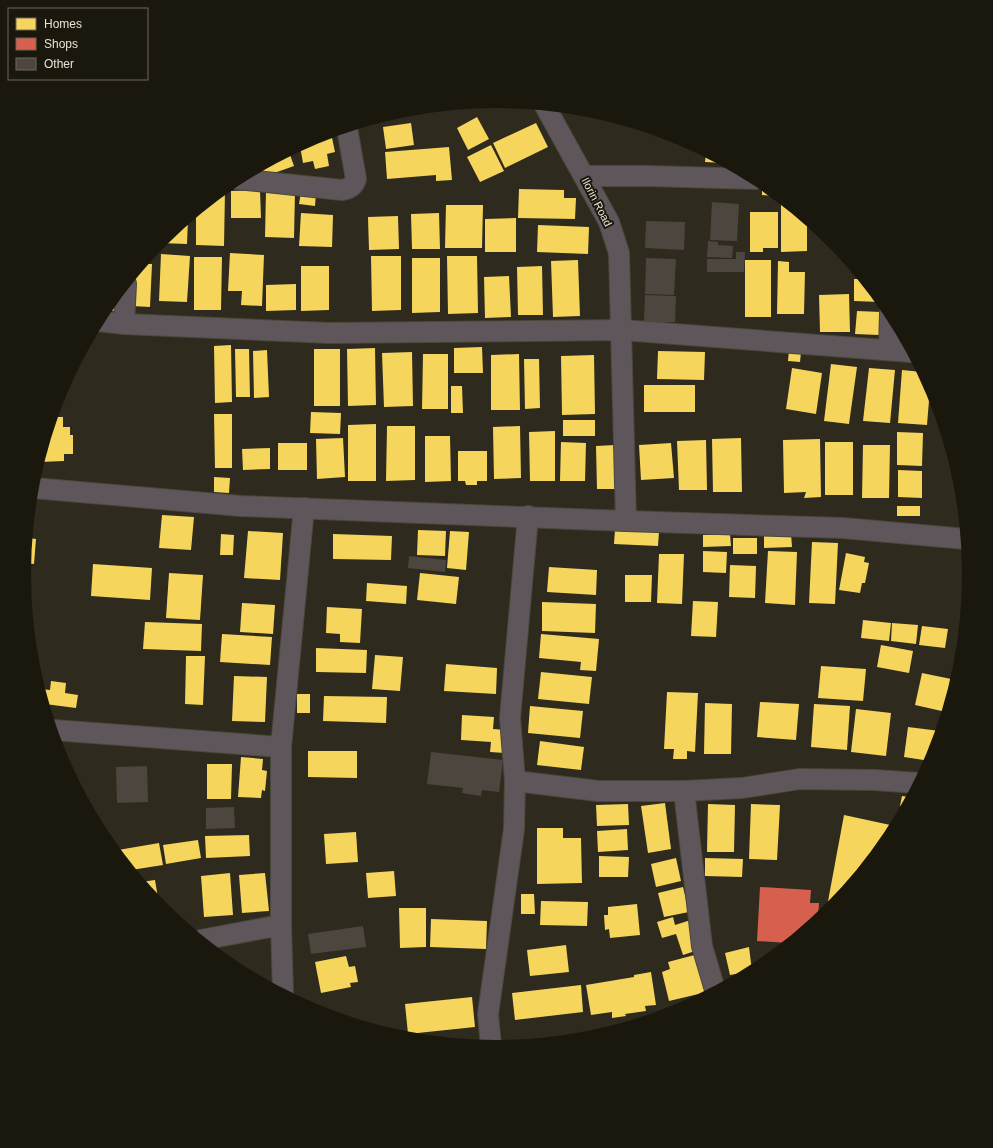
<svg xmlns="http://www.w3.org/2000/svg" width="993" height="1148" viewBox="0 0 993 1148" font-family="Helvetica,sans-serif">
	<rect width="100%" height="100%" fill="#2e2a1d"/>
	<!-- homes -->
	<g fill="#f6d55c">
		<polygon points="477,117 489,139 468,150 457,128"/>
		<polygon points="411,123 414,145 386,149 383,127"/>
		<polygon points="536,123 548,147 505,168 493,143"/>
		<polygon points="331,133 335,152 327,154 329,166 315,169 313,161 303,163 300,146 316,137"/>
		<polygon points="491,145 504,171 480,182 467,157"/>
		<polygon points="449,147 452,180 436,181 436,175 387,179 385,152"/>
		<polygon points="289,152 294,166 263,177 260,167"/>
		<polygon points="706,153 724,163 705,162"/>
		<polygon points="762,186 766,186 775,194 775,196 762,195"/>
		<polygon points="519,189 564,190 564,198 576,198 575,219 518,218"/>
		<polygon points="224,190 225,190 224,246 196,245 196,212"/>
		<polygon points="260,190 261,218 231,218 231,191"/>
		<polygon points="266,191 295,191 294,238 265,237"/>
		<polygon points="301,192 316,193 315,206 299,204"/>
		<polygon points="781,199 807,220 807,251 781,252"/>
		<polygon points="446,205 483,205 482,248 445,248"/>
		<polygon points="750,212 778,212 778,248 763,248 763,252 750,252"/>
		<polygon points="301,213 333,215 332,247 299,246"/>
		<polygon points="439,213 440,249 412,249 411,214"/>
		<polygon points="398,216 399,249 369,250 368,217"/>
		<polygon points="516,218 516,252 485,252 485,219"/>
		<polygon points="188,219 187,244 160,243 163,240"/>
		<polygon points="538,225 589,227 588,254 537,252"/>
		<polygon points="230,253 264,255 262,306 241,305 242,291 228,291"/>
		<polygon points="161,254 190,256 187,302 159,301"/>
		<polygon points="371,256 401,256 401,310 372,311"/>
		<polygon points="447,256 477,256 478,313 448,314"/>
		<polygon points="194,257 222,257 221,310 194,310"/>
		<polygon points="412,258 440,258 440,312 412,313"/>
		<polygon points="578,260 580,316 553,317 551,261"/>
		<rect x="745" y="260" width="26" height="57"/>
		<polygon points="778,261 789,262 789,272 805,272 804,314 777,314"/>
		<polygon points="143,264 152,264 150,307 132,306 133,276"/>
		<polygon points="301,266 329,266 329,310 301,311"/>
		<polygon points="542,266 543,315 518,315 517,267"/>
		<polygon points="509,276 511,317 485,318 484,277"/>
		<polygon points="854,279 863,279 879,298 879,302 854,301"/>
		<polygon points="296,284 296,310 266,311 266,285"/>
		<polygon points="849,294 850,332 820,332 819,295"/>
		<polygon points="115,297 116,298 115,311 105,310"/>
		<polygon points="857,311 881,312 879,335 855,334"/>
		<polygon points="231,345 232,402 215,403 214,346"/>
		<polygon points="482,347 483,373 454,373 454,348"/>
		<polygon points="375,348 376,405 348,406 347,349"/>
		<polygon points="235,349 249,349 250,397 236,397"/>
		<rect x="314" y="349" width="26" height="57"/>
		<polygon points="267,350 269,397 254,398 253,351"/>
		<polygon points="789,350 801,352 800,362 788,361"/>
		<polygon points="658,351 705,352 704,380 657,379"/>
		<polygon points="412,352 413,406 384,407 382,353"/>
		<polygon points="423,354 448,354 448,409 422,409"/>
		<polygon points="519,354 520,410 491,410 491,355"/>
		<polygon points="594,355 595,414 562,415 561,356"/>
		<polygon points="524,359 539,359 540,408 525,409"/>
		<polygon points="831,364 857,367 849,424 824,421"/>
		<polygon points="792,368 822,373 816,414 786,409"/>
		<polygon points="869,368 895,370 890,423 863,421"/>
		<polygon points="902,370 922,372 930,388 927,425 898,423"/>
		<rect x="644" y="385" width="51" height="27"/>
		<polygon points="451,386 462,386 463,413 451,413"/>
		<polygon points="311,412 341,413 340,434 310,433"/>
		<polygon points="214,414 232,414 232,468 215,468"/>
		<polygon points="53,417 63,417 63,427 70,427 70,435 73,435 73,454 64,454 64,461 40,462"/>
		<rect x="563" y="420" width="32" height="16"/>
		<polygon points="376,424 376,481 348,481 348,425"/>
		<polygon points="387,426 415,426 415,480 386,481"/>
		<polygon points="520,426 521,478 494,479 493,427"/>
		<polygon points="555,431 555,481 530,481 529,432"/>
		<polygon points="897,432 923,433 922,466 897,465"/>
		<polygon points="425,436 450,436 451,481 425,482"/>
		<polygon points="343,438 345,477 317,479 316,439"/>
		<polygon points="741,438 742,492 713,492 712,439"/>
		<polygon points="820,439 821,497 804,498 806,492 784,493 783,440"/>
		<polygon points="706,440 707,490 679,490 677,441"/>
		<polygon points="561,442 586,443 585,481 560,481"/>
		<rect x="825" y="442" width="28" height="53"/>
		<rect x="278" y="443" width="29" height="27"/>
		<polygon points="671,443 674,478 641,480 639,445"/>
		<polygon points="615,445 616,489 597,489 596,446"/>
		<polygon points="863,445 890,445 889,498 862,498"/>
		<polygon points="270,448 270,469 243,470 242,449"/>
		<polygon points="458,451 487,451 487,481 477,481 477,485 466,485 465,481 458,481"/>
		<polygon points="898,470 922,471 922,498 898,497"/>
		<polygon points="214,477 230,478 229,493 214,492"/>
		<rect x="897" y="506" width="23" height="10"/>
		<polygon points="162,515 194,517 191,550 159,548"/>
		<polygon points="615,529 659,532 658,546 614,544"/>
		<polygon points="418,530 446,531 445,556 417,555"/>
		<polygon points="248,531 283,533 280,580 244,578"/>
		<polygon points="450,531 469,532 466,570 447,568"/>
		<polygon points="791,533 792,547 764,548 764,534"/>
		<polygon points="221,534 234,535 233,555 220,555"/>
		<polygon points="333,534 392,536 391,560 333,559"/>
		<polygon points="730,534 731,546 703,547 703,535"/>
		<polygon points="28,538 36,539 34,564 25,563"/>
		<rect x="733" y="538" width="24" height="16"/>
		<polygon points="812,542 838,543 835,604 809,603"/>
		<polygon points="703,551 727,552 726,573 703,572"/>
		<polygon points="768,551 797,552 795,605 765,603"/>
		<polygon points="846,553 865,557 864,562 869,563 865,583 862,583 860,593 839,590"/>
		<polygon points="659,554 684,554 682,604 657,603"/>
		<polygon points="93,564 152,568 150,600 91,596"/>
		<polygon points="730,565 756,566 755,598 729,597"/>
		<polygon points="549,567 597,570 596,595 547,592"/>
		<polygon points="169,573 203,575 200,620 166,618"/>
		<polygon points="420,573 459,577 456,604 417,600"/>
		<polygon points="625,575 652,575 651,602 625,602"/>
		<polygon points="367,583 407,586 406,604 366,601"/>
		<polygon points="693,601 718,602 716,637 691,636"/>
		<polygon points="542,602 596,604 595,633 542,631"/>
		<polygon points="242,603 275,605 273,634 240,632"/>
		<polygon points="327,607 362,609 360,643 340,642 340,634 326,633"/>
		<polygon points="863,620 891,623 889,641 861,638"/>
		<polygon points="145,622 202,624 201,651 143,649"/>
		<polygon points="892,623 918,625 916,644 891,641"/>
		<polygon points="922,626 948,629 945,648 919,645"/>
		<polygon points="960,633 963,633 961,652 958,651"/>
		<polygon points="222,634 272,637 270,665 220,662"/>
		<polygon points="541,634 599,639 596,671 580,670 581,662 539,658"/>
		<polygon points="881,645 913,651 909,673 877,667"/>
		<polygon points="316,648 367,650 366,673 316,672"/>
		<polygon points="375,655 403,657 400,691 372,689"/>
		<polygon points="186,656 205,656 203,705 185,704"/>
		<polygon points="446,664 497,668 496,694 444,691"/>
		<polygon points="821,666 866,669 863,701 818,698"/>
		<polygon points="541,672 592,677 589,704 538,699"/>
		<polygon points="922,673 956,680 946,712 915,705"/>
		<polygon points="234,676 267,677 265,722 232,721"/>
		<polygon points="51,681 66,683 65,693 78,695 76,708 45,704 40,689 50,690"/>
		<polygon points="667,692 698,693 695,752 687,751 687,759 673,759 674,749 664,749"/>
		<rect x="297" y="694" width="13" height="19"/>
		<polygon points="324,696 387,697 386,723 323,721"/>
		<polygon points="760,702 799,704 796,740 757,737"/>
		<polygon points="705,703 732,704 731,754 704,754"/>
		<polygon points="814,704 850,706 847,750 811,747"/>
		<polygon points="530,706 583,711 580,738 528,733"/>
		<polygon points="856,709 891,713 886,756 851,752"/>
		<polygon points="462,715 494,717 493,729 507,730 505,753 490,752 491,742 461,740"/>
		<polygon points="908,727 940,731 930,761 904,757"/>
		<polygon points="540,741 584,747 581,770 537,765"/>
		<polygon points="308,751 357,751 357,778 308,777"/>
		<polygon points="241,757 263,759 262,770 267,771 265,791 262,790 261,798 238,797"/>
		<polygon points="207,764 232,764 231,799 207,799"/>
		<polygon points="910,789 914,790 905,808 900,806 902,796 908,797"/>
		<polygon points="665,803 671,849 648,853 641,806"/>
		<polygon points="628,804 629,825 597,826 596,805"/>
		<polygon points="708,804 735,805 734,852 707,852"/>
		<polygon points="751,804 780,805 777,860 749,859"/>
		<polygon points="844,815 895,826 889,837 826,912"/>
		<polygon points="537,828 563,828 563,838 581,838 582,883 537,884"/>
		<polygon points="627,829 628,850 598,852 597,831"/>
		<polygon points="356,832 358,862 326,864 324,834"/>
		<polygon points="249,835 250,856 206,858 205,836"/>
		<polygon points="198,840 201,858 166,864 163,845"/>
		<polygon points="159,843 163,865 131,870 119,855 118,850"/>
		<polygon points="599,856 629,857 628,877 599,877"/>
		<polygon points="676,858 681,881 656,887 651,864"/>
		<polygon points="705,858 743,859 742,877 705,876"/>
		<polygon points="394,871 396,896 368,898 366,873"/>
		<polygon points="230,873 233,915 204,917 201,876"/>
		<polygon points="265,873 269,911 242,913 239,875"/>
		<polygon points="155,880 159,904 141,882"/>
		<polygon points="683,887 689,912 664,917 658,893"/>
		<polygon points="521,894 534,894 535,914 521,914"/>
		<polygon points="541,901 588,902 587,926 540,925"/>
		<polygon points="637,904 640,935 610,938 609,929 605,930 604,915 608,915 608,907"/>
		<polygon points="399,908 426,908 426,947 400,948"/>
		<polygon points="673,917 675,925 694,919 701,949 683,955 676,934 662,938 657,922"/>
		<polygon points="431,919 487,921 486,949 430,947"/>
		<polygon points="566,945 569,972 530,976 527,950"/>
		<polygon points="749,947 752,971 730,975 725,953"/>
		<polygon points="702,953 707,992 669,1001 662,972 670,969 668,962"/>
		<polygon points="346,956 349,967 355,966 358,982 350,983 351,987 321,993 315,962"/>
		<polygon points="651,972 656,1005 645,1006 646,1011 625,1014 626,1016 612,1018 612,1012 591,1015 586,985 634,977 634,975"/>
		<polygon points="581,985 583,1012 515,1020 512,993"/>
		<polygon points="472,997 475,1027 408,1034 405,1004"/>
	</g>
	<!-- shops -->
	<polygon fill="#d6604d" points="760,887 811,890 810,903 819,903 818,918 788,943 757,941"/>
	<!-- building -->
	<g fill="#4d463e">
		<polygon points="712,202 739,204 737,241 710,240"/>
		<polygon points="646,221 685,222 684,250 645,248"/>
		<polygon points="708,241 718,242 718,245 733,246 732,258 707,257"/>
		<polygon points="736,252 745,252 744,272 707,272 707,259 736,259"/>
		<polygon points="646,258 676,259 674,295 645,294"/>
		<polygon points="645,295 676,296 675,322 644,322"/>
		<polygon points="409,556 446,560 445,572 408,568"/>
		<polygon points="431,752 503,760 499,792 482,790 481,796 462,793 463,788 427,784"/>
		<polygon points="147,766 148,802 117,803 116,767"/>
		<polygon points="234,807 235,828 206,829 206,808"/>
		<polygon points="363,926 366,947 311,954 308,934"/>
	</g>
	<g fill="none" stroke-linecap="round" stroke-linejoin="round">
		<!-- minor casing -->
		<g stroke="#4a473c" stroke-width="22">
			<g id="minor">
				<polyline points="545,106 609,222 619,253 626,521"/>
				<polyline points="584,176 649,176 756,179"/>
				<path d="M 237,179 L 342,190 C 349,189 354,186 356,179 L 347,128"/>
				<polyline points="98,321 124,324 330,333 622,330 911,352"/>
				<polyline points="124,324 126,284"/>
				<polyline points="889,350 890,313"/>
				<polyline points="33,488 241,506 626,521 843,528 966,539"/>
				<polyline points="53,730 281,747"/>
				<polyline points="515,781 598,791 684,791 742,788 800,779 875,780 918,783"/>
				<polyline points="684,791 702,946 715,990"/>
				<polyline points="201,940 281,925"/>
				<polyline points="283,993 281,925 281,747 304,508"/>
				<polyline points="491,1046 488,1014 514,829 515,781 510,718 528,516"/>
			</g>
		</g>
		<!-- minor -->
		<use href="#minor" stroke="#5f565b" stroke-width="20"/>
	</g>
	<g text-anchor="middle" stroke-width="4" stroke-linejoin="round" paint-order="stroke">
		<!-- street labels -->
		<g font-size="11" fill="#e7e2d4" stroke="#1a170c">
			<text transform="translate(597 202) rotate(63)" y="4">Ilorin Road</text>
		</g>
	</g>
	<!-- crop -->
	<path d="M0 0H993V1148H0ZM496 108H497A465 465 0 0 1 962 573V575A465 465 0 0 1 497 1040H496A465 465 0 0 1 31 575V573A465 465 0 0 1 496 108Z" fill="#1a170c" fill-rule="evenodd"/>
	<!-- legend -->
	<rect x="8" y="8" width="140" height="72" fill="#1a170c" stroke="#6c685c"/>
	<rect x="16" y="18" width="20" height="12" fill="#f6d55c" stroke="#6c685c"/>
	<text x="44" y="28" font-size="12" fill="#e7e2d4">Homes</text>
	<rect x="16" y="38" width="20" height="12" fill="#d6604d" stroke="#6c685c"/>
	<text x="44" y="48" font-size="12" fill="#e7e2d4">Shops</text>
	<rect x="16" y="58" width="20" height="12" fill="#4d463e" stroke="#6c685c"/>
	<text x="44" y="68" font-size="12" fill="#e7e2d4">Other</text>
</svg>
